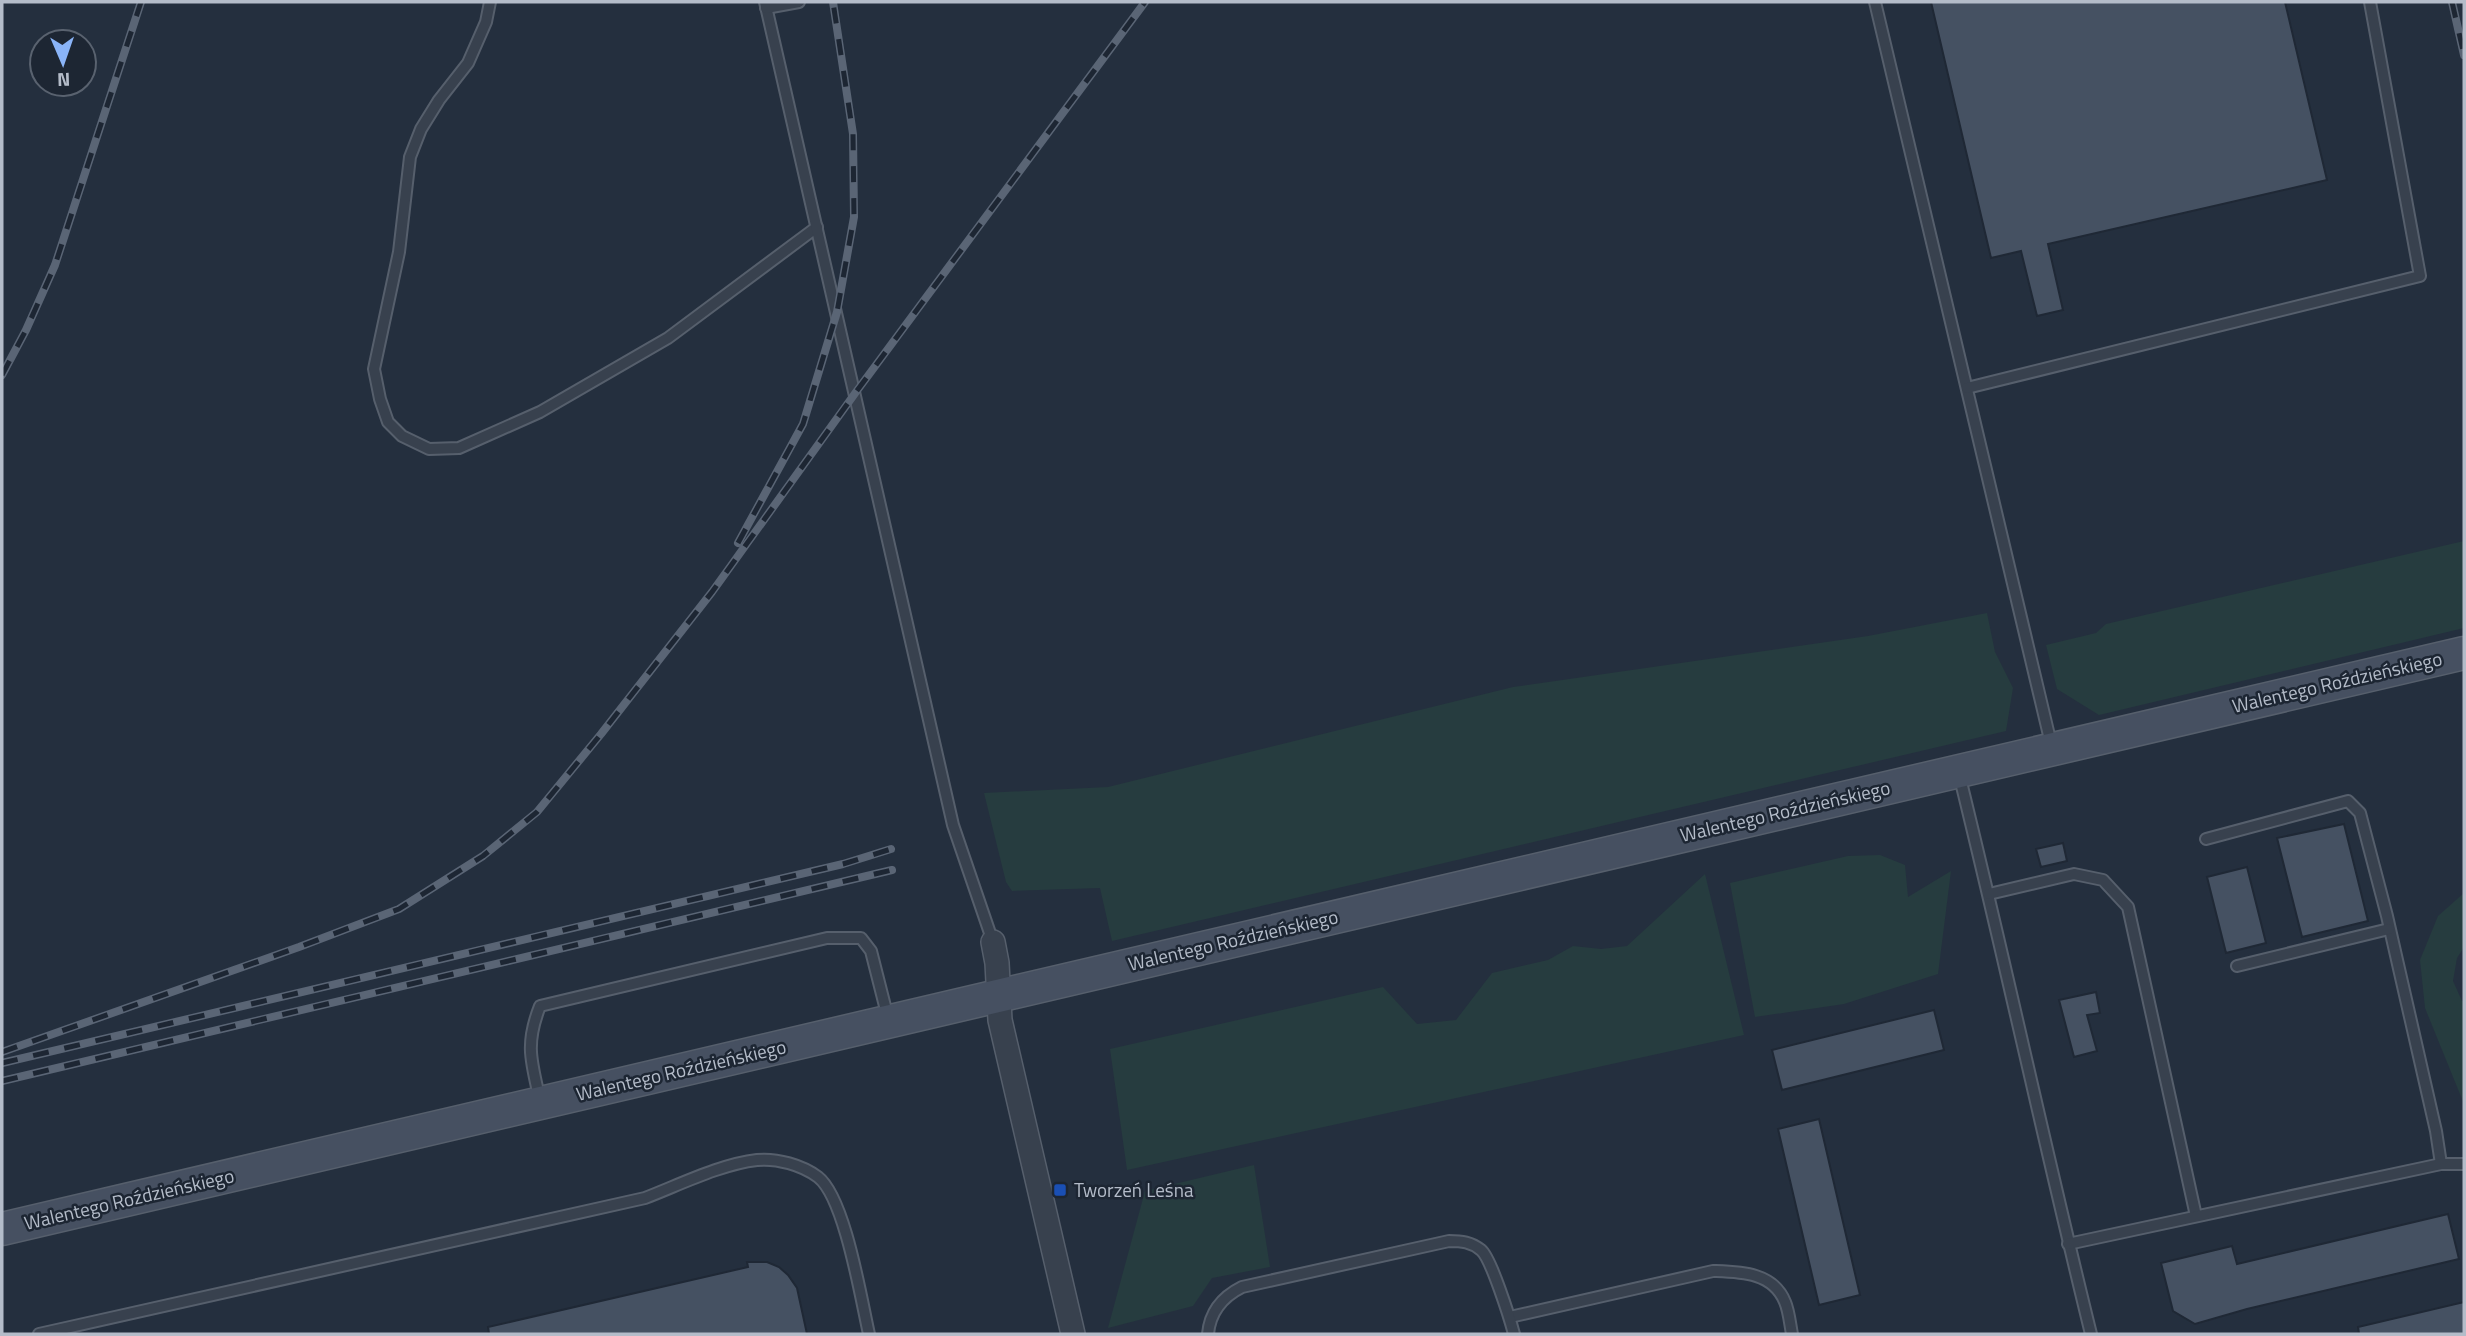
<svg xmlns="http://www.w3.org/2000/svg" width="2466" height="1336" viewBox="0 0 2466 1336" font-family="'Titillium Web',sans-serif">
	<rect width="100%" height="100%" fill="#242f3e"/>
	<!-- green -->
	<g fill="#263c3f">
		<polygon points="2464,541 2464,628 2099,715 2057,689 2046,645 2096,633 2106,624"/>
		<polygon points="1987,613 1995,652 2013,688 2006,731 1112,941 1100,888 1012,891 1006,882 984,793 1108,787 1513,687 1868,636"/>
		<polygon points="1880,855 1905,865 1908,897 1951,871 1938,974 1844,1004 1755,1017 1730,883 1848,856"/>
		<polygon points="1705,874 1744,1035 1127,1170 1110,1049 1383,987 1417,1024 1456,1020 1492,973 1548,960 1573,946 1601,949 1627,946"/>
		<polygon points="2464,893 2464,947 2457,958 2453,981 2462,1001 2464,1001 2464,1104 2425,1008 2420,960 2438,916"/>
		<polygon points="1254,1165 1270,1267 1212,1278 1193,1306 1108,1328 1145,1191"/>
	</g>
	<!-- building -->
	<g fill="#455162" stroke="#1f2835" stroke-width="2">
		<polygon points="1931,2 2285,2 2327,180 2048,244 2063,310 2037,316 2021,251 1991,258"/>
		<polygon points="2344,824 2368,921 2302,937 2277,838"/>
		<polygon points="2063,843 2067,861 2041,867 2036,849"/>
		<polygon points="2247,867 2266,943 2226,953 2207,877"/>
		<polygon points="2096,992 2100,1013 2087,1015 2097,1051 2074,1057 2059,1000"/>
		<polygon points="1934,1010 1944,1050 1782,1090 1772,1050"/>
		<polygon points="1819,1119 1860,1295 1819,1305 1778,1129"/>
		<polygon points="2448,1214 2459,1259 2247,1309 2195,1324 2173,1311 2161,1263 2232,1246 2237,1264"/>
		<polygon points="747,1262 767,1262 779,1267 788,1275 797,1288 807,1334 489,1334 488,1327 748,1267"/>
		<polygon points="2464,1302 2464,1334 2359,1334 2358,1327"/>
	</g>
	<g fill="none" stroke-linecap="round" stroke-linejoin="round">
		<!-- lane casing -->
		<g stroke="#565f6c" stroke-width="14">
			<g id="lane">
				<polyline points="490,2 486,22 468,63 439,100 421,129 410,157 399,252 374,369 380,399 388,422 402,436 429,449 459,448 540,412 668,338 817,227"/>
				<polyline points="765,2 953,825 993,942"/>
				<polyline points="1875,2 2052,748"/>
				<polyline points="766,8 799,2"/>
				<polyline points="1967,388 2420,276 2370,2"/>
				<path d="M 1959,774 C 2005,960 2045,1148 2091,1334"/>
				<polyline points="2206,839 2348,801 2360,813 2387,916 2436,1131 2441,1164"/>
				<polyline points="1989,894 2074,874 2103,880 2128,907 2196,1216"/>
				<polyline points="2237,966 2389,929"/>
				<path d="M 540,1100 C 531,1061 525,1044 540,1006 L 827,938 L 861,938 L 871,951 L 888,1018"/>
				<polyline points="2068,1244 2441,1164 2464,1164"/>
				<path d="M 1510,1317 L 1713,1271 C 1740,1272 1773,1272 1785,1302 C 1789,1311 1790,1324 1792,1334"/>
				<path d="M 39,1334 L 645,1198 C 679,1185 721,1164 757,1160 C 777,1158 802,1165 818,1177 C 845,1198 861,1299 869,1334"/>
				<path d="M 1208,1334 C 1210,1312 1222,1297 1242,1287 L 1449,1241 C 1462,1241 1471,1242 1481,1250 C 1491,1258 1510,1319 1514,1334"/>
			</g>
		</g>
		<!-- street casing -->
		<g stroke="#565f6c" stroke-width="26">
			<polyline id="street" points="993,942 997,963 1000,1020 1073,1334"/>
		</g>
		<!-- secondary casing -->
		<g stroke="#565f6c" stroke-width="35">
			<polyline id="secondary" points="2,1229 2464,653"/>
		</g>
		<!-- lane -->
		<use href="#lane" stroke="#38414e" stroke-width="10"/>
		<!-- street -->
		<use href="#street" stroke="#38414e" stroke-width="23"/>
		<!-- secondary -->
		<use href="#secondary" stroke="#465061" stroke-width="32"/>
		<!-- rail casing -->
		<g stroke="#5a6575" stroke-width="8">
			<g id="rail">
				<polyline points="2452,2 2464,55"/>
				<polyline points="2,375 26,330 55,265 141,2"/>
				<polyline points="738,543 803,424 837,312 854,217 853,134 833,2"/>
				<polyline points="2,1052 299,947 399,909 483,856 537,812 601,734 712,592 856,392 1145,2"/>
				<polyline points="2,1063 843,864 891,849"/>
				<polyline points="2,1081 892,870"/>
			</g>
		</g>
		<!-- rail -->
		<use href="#rail" stroke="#1d2633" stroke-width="5" stroke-dasharray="16" stroke-linecap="butt"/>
	</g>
	<!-- markers -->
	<rect fill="#1a4fb4" stroke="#1d2633" stroke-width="2.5" x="1053" y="1183" width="14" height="14" rx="3.5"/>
	<g text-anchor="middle" stroke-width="5" stroke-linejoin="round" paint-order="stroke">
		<!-- street labels -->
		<g font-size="19" fill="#b4bcc9" stroke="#1d2633">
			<text transform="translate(2337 682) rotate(-13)" y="7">Walentego Roździeńskiego</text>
			<text transform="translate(1785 811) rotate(-13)" y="7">Walentego Roździeńskiego</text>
			<text transform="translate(1233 940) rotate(-13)" y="7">Walentego Roździeńskiego</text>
			<text transform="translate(681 1070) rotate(-13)" y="7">Walentego Roździeńskiego</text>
			<text transform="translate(129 1199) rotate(-13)" y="7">Walentego Roździeńskiego</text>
		</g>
		<!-- poi labels -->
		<g font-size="19" fill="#b4bcc9" stroke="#1d2633" text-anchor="start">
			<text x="1074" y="1197">Tworzeń Leśna</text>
		</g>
	</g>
	<!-- border -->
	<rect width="2466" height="1336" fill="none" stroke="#b4bcc9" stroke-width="7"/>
	<!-- north arrow -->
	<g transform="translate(63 63) rotate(178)"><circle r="33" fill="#1d2633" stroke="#59626f" stroke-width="2"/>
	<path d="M0-5L12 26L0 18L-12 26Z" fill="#8ab4f8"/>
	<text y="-10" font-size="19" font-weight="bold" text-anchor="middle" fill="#b4bcc9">N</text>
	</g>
</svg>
